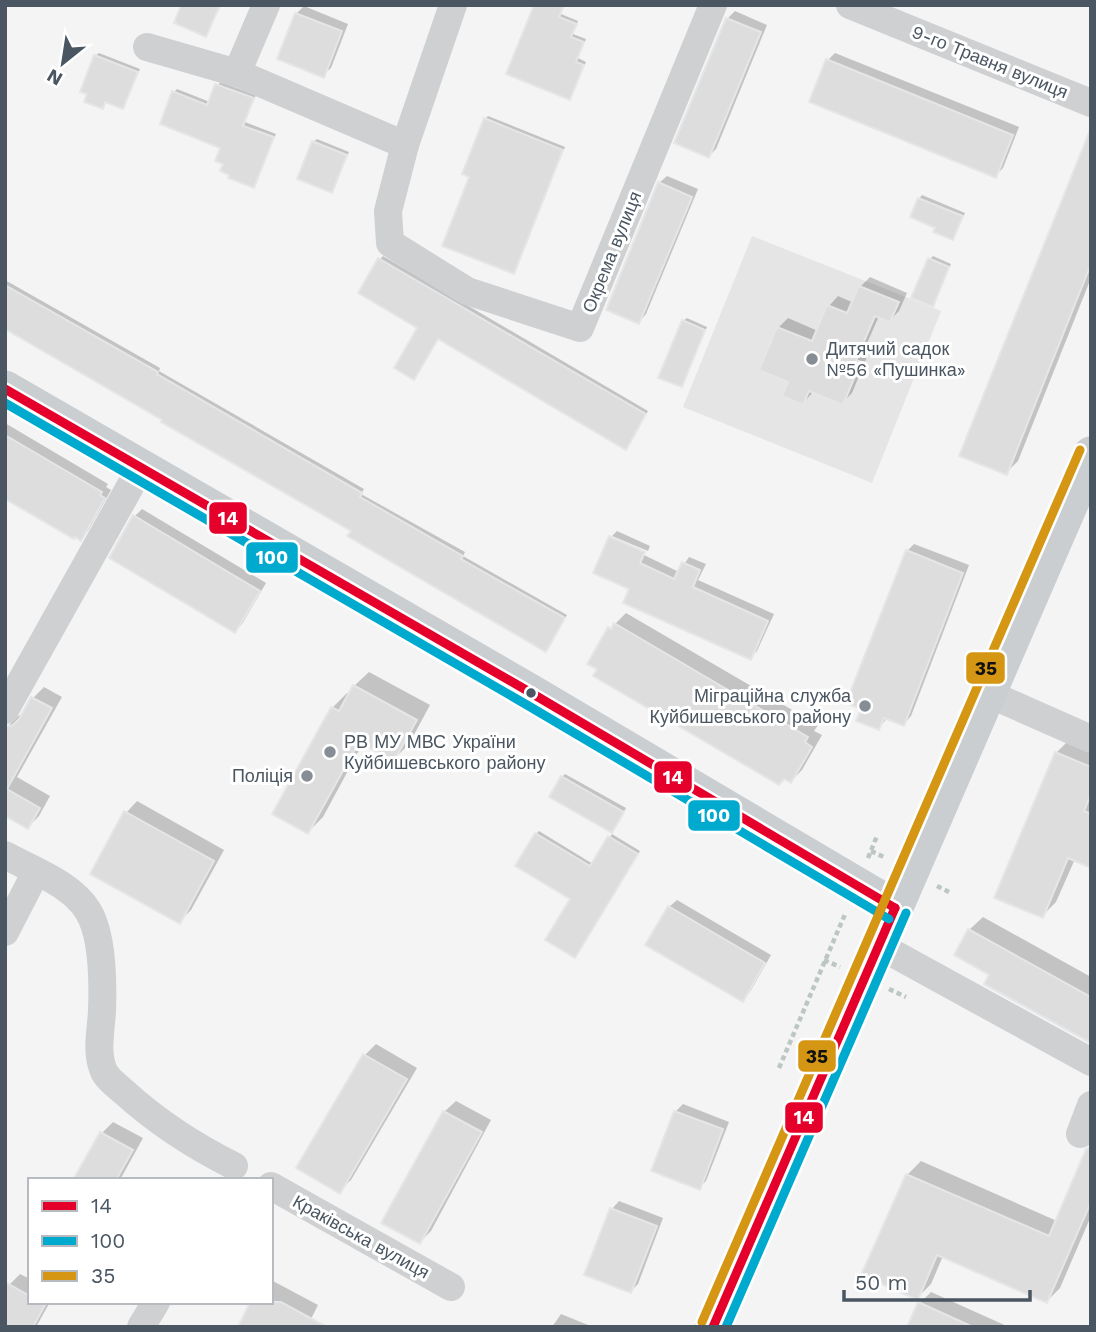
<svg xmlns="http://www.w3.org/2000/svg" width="1096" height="1332" viewBox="0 0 1096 1332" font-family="'Work Sans',sans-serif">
	<rect width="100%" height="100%" fill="#f4f4f4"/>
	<!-- education -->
	<polygon fill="#e6e5e6" points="752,236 941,311 872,483 683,407"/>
	<!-- shadow -->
	<g fill="#0003">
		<polygon points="183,5 221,5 206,35"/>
		<polygon points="537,5 564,5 561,14 578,21 573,34 586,39 578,58 586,62 570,98"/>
		<polygon points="304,6 348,24 331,68 323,75 296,14"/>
		<polygon points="735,11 767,25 716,149 709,156 727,19"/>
		<polygon points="99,53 140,69 123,107 107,100 102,107 95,56"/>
		<polygon points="835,53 1019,127 1003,168 995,176 828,60"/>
		<polygon points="220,82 256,95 245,122 276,134 253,186 225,163 222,147 174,92 177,89 210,102"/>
		<polygon points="488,116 565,147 513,272 471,176 485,119"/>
		<polygon points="317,139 349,152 331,191 313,142"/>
		<polygon points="1091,151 1091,278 1018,461 1006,473 1079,162"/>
		<polygon points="667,176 698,189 646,314 639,322 659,183"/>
		<polygon points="922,195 965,213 953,238 938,227 919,199"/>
		<polygon points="383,256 648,411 629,444 439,337 414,377 420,327 380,259"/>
		<polygon points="933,256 951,264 932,305 930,259"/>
		<polygon points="870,277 907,293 899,311 890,320 879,316 864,350 869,352 852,393 842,403 814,391 803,403 790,381 778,328 788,318 818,331 829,306 838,296 854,303 860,287"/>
		<polygon points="5,280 160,368 159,371 364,489 361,494 465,552 463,556 567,615 548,646 5,326"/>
		<polygon points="687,318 707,327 681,385 683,321"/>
		<polygon points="5,423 108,484 106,487 111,490 88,531 80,539 5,497"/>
		<polygon points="142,509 266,583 242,624 235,631 112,557 135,516"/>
		<polygon points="617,531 650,546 648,551 612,536"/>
		<polygon points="611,539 679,572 689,557 706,564 698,580 774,614 757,651 750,658 631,588"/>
		<polygon points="914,544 969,565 911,716 904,724 888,717 879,728 907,551"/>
		<polygon points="626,613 818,725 814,731 822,735 802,770 791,781 610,629"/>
		<polygon points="369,672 430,705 409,744 394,759 363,743 323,817 308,832 332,708 347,693 350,695 354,686"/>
		<polygon points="44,687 62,697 17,777 50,796 39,816 28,827 5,814 5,729 18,716 23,714 33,698"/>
		<polygon points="1070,739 1091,748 1091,866 1075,859 1056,902 1042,916 1056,753"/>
		<polygon points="565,774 626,808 615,827 562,777"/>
		<polygon points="137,801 224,850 191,910 180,921 126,813"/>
		<polygon points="539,831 593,864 612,834 640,851 578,952 572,899 536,834"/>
		<polygon points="677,900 771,955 750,992 742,999 669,907"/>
		<polygon points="983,917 1091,977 1091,1041 992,974 969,930"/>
		<polygon points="376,1044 417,1068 351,1180 339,1191 298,1167 365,1055"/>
		<polygon points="456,1101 491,1120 431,1231 420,1242 444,1112"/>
		<polygon points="683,1104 729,1122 706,1181 699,1188 653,1170 676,1111"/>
		<polygon points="113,1122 143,1138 120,1180 75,1180 102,1133"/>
		<polygon points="1091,1148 1091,1216 1060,1288 1047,1301 943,1256 931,1284 917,1298 907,1175 921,1161 1057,1221"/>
		<polygon points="619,1201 663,1218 638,1284 631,1291 586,1274 612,1209"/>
		<polygon points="20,1274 30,1279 30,1302 50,1302 36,1327 5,1327 9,1285"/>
		<polygon points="271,1280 318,1305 307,1327 271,1302"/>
		<polygon points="931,1292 1009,1327 909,1327 920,1303"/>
		<polygon points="561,1314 593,1327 552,1327"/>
	</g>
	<!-- building -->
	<g fill="#ddddde" stroke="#e5e6e7" stroke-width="2">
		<polygon points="181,5 220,5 206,37 174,23"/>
		<polygon points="534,5 564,5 559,17 577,24 571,37 584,42 576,62 584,65 570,100 506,74"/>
		<polygon points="295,13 342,31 324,78 277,59"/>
		<polygon points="726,18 761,32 709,158 674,143"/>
		<polygon points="94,55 138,72 123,109 105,102 103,109 84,102 87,94 80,92"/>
		<polygon points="826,59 1013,135 996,178 809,102"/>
		<polygon points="215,84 254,98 243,126 274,137 254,188 228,178 229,175 220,171 223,164 215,161 220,148 160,124 172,91 207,105"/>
		<polygon points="484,118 563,150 514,274 442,246 469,177 462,174"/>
		<polygon points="1090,130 1091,264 1007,475 959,456"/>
		<polygon points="312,141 347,155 332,193 297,179"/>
		<polygon points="658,182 692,197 639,324 606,310"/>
		<polygon points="918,198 963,216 953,240 933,232 935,228 910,217"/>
		<polygon points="378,258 646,414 626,450 438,339 414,380 394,368 417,328 358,293"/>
		<polygon points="928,258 949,267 933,307 911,298"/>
		<polygon points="5,285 158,372 157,374 362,493 360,497 463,556 461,559 565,618 546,652 347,536 351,531 161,422 162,420 5,329"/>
		<polygon points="859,286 899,302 890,322 875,316 856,360 861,362 843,405 809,391 803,405 782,396 788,382 759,370 777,327 812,341 827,305 847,313"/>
		<polygon points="682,320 705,330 682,387 658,378"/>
		<polygon points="5,435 102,492 100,495 105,498 81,541 75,537 74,539 5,499"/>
		<polygon points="133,515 260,591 235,633 109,558"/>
		<polygon points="609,536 645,552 640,563 674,579 682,562 700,570 693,587 768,621 751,660 623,603 629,589 593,573"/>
		<polygon points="906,550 963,573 904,726 884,718 879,730 856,721 861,709 846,703"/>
		<polygon points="614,623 808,737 805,742 812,747 791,783 784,779 779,785 593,676 597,669 587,664 608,627 611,629"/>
		<polygon points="353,685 417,720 394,761 359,742 308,834 272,814 331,707 339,711"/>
		<polygon points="31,697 52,708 7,789 40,808 28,829 5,816 5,727 13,725 19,719"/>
		<polygon points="1055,752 1091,767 1091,794 1084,811 1091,814 1091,868 1068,858 1043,918 994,898"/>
		<polygon points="561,776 624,812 612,833 549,797"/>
		<polygon points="124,811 214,861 180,924 90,874"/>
		<polygon points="535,833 590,866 608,836 638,854 575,958 545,940 570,899 515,866"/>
		<polygon points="668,906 765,963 743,1002 645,945"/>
		<polygon points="968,929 1091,997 1091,1043 984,984 989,975 954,955"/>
		<polygon points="363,1054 407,1079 340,1194 296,1168"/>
		<polygon points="443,1111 482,1132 420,1244 381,1223"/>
		<polygon points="674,1111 723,1129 700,1190 651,1171"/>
		<polygon points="100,1132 133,1150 116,1180 73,1180"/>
		<polygon points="1091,1147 1091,1202 1047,1303 937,1255 918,1300 861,1275 906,1174 1049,1236 1086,1149"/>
		<polygon points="610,1208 657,1226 631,1293 584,1275"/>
		<polygon points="5,1282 30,1296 30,1302 45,1305 33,1327 5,1327"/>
		<polygon points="250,1302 281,1302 327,1327 238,1327"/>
		<polygon points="918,1302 973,1327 907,1327"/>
	</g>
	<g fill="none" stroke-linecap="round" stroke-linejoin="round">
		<!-- path -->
		<g stroke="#bcc7c4" stroke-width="4.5" stroke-dasharray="5 3.5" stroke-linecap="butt">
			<polyline points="871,851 886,858"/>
			<polyline points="868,858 877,836"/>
			<polyline points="937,886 949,892"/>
			<polyline points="824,960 840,967"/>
			<polyline points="889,989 906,997"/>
			<polyline points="779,1068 846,912"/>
		</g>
		<!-- minor -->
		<g stroke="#ced0d2" stroke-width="28">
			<polyline points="453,5 405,145 388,211 390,243 467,291 580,328 713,5"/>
			<polyline points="850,5 1091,103"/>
			<polyline points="147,47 237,73 405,145"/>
			<polyline points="237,73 266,5"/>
			<polyline points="987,693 1091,739"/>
			<polyline points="5,710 141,467"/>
			<path d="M 5,855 C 32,870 72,884 88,911 C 103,935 103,983 102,1011 C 101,1030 96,1051 103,1069 C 106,1078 117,1086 124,1092 C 158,1123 194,1146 234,1166"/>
			<polyline points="5,932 36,872"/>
			<polyline points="878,945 1091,1062"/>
			<polyline points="1080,1134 1091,1105"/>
			<polyline points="271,1186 451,1287"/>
			<polyline points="141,1327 156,1302"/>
		</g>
		<!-- major -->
		<g stroke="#caced1" stroke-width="37">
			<polyline points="5,389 533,694 895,908"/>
			<polyline points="713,1327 1091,455"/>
		</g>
		<!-- bus-1 casing -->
		<g stroke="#fff" stroke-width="14">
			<g id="bus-1">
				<polyline points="5,389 533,694 895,908"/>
				<polyline points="713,1327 895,908"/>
			</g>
		</g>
		<!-- bus-2 casing -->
		<g stroke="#fff" stroke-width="14">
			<g id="bus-2">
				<polyline points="5,403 527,705 889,919"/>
				<polyline points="726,1327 906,913"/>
			</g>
		</g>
		<!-- bus-3 casing -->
		<g stroke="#fff" stroke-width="14">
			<polyline id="bus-3" points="702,1322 1080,450"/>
		</g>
		<!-- bus-1 -->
		<use href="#bus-1" stroke="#e4002b" stroke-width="9"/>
		<!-- bus-2 -->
		<use href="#bus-2" stroke="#00a9ce" stroke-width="9"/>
		<!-- bus-3 -->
		<use href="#bus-3" stroke="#d49613" stroke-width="9"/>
	</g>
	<!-- markers -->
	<g fill="#868d94" stroke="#fff" stroke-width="2.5">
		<circle cx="812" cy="359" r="7"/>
		<circle cx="865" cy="706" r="7"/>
		<circle cx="330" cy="752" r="7"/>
		<circle cx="307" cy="776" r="7"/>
	</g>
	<circle fill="#4a5661" stroke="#fff" stroke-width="2.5" cx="531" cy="693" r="6"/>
	<g text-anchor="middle" stroke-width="6" stroke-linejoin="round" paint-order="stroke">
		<!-- street labels -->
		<g font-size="18" fill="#4a5661" stroke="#fff">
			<text transform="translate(990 62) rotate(22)" y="6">9-го Травня вулиця</text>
			<text transform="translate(612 252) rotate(-68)" y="6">Окрема вулиця</text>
			<text transform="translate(361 1237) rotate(29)" y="6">Краківська вулиця</text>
		</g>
		<!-- poi labels -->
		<g font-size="18" fill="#4a5661" stroke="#fff" text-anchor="start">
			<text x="826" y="355">Дитячий садок<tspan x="826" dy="21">№56 «Пушинка»</tspan></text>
			<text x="851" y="702" text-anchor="end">Міграційна служба<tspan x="851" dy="21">Куйбишевського району</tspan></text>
			<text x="344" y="748">РВ МУ МВС України<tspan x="344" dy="21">Куйбишевського району</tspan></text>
			<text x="293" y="782" text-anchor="end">Поліція</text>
		</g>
	</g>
	<g stroke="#fff" stroke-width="2.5">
		<rect x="208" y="501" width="40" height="34" rx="7" fill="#e4002b"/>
		<rect x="245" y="541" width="54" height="33" rx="7" fill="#00a9ce"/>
		<rect x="965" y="651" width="41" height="34" rx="7" fill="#d49613"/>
		<rect x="653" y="760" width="40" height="34" rx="7" fill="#e4002b"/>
		<rect x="687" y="799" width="54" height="33" rx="7" fill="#00a9ce"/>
		<rect x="797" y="1039" width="40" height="34" rx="7" fill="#d49613"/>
		<rect x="784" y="1101" width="40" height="33" rx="7" fill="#e4002b"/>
	</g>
	<g font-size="19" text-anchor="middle" font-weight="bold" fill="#fff">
		<text x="228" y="525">14</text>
		<text x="272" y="564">100</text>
		<text x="673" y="784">14</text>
		<text x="714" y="822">100</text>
		<text x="804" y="1124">14</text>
	</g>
	<g font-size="19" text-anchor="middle" font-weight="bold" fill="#111">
		<text x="986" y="675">35</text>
		<text x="817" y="1063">35</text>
	</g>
	<!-- border -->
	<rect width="1096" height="1332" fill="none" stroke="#4a5661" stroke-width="14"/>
	<!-- legend -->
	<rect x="28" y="1178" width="245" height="126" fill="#ffffff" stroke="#b7bbc0" stroke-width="2"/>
	<rect x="42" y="1201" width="35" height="10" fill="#e4002b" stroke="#b7bbc0" stroke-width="2"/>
	<text x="91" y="1213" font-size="21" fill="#4a5661">14</text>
	<rect x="42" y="1236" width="35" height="10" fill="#00a9ce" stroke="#b7bbc0" stroke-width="2"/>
	<text x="91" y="1248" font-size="21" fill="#4a5661">100</text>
	<rect x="42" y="1271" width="35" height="10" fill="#d49613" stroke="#b7bbc0" stroke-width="2"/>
	<text x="91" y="1283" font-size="21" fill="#4a5661">35</text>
	<!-- north arrow -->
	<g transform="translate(63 63) rotate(210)" stroke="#ffffff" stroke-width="5" paint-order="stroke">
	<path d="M0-5L12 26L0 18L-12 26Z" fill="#4a5661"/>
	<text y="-10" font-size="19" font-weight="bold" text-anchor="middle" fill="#4a5661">N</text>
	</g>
	<!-- scale -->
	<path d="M844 1290v10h186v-10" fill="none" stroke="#4a5661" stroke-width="3.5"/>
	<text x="855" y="1290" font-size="21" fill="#4a5661" stroke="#ffffff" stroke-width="5" paint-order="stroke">50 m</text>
</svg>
